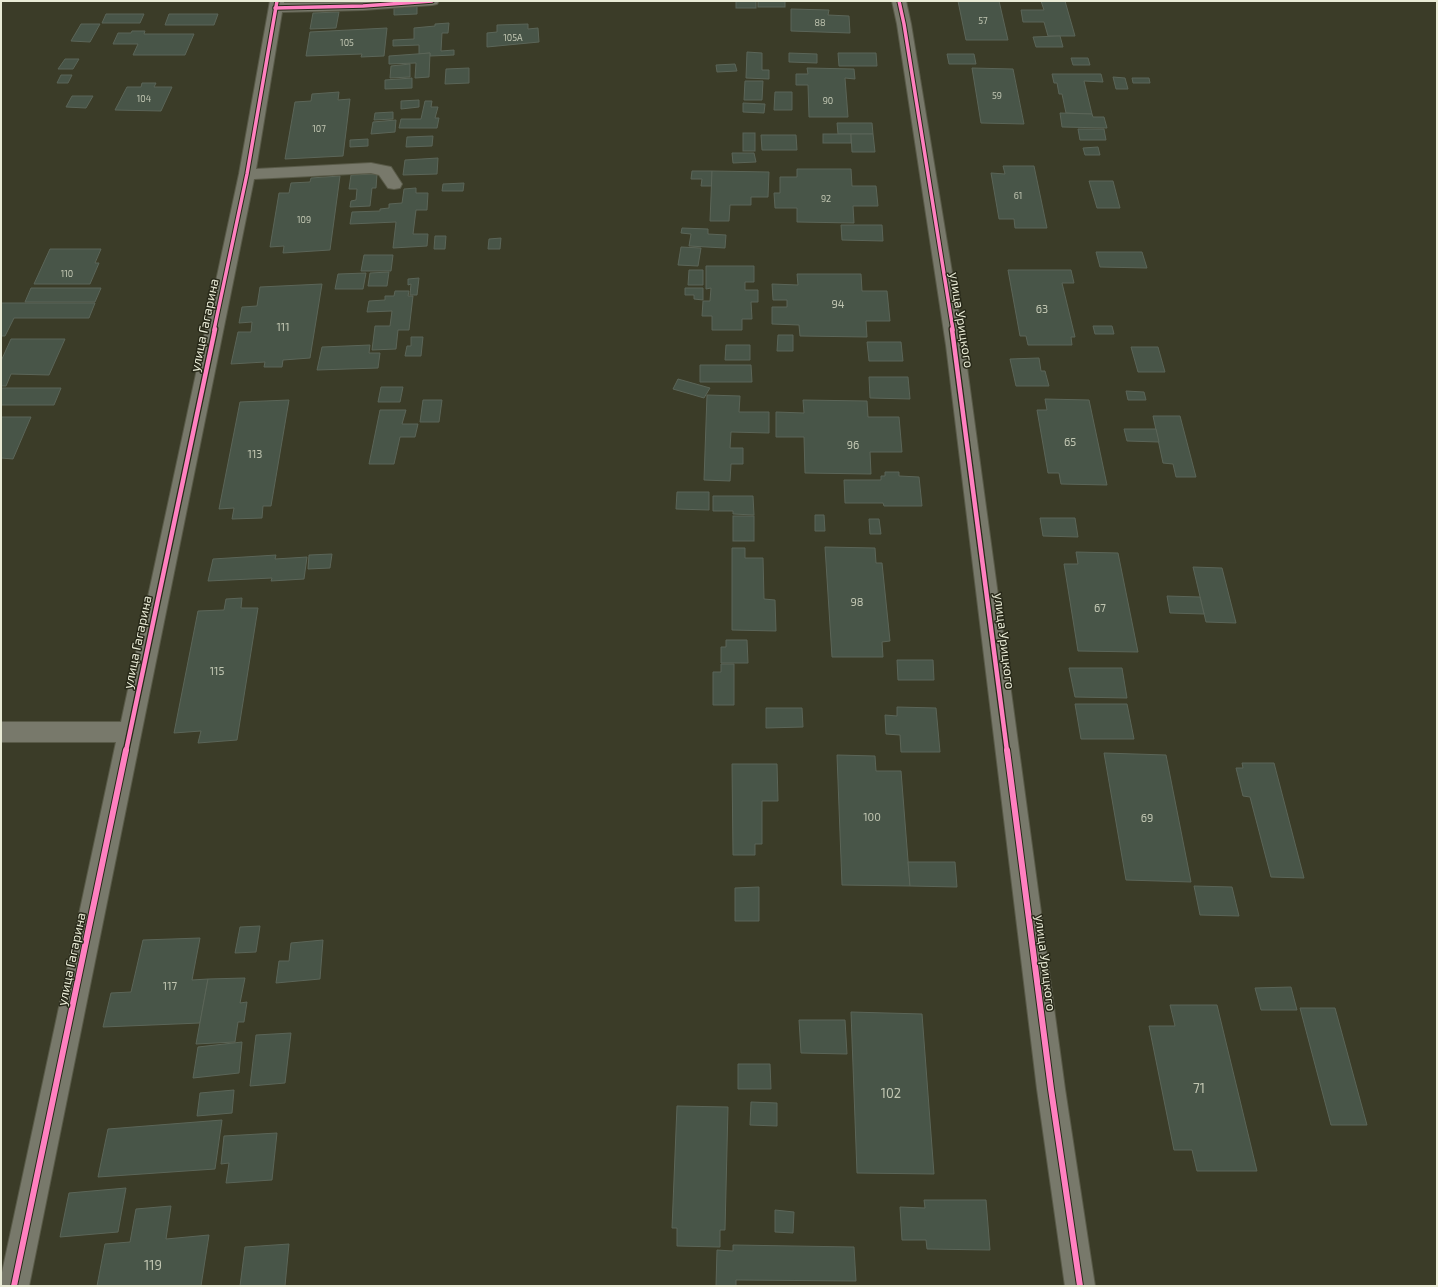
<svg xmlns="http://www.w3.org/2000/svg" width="1438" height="1287" viewBox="0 0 1438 1287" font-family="'Exo 2',sans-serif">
	<rect width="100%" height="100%" fill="#3b3c28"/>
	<!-- building -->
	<g fill="#485548" stroke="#5b6558">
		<rect x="736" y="1" width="20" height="7"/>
		<rect x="758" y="1" width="27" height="6"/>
		<polygon points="958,1 999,1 1008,40 966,40"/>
		<polygon points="1041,1 1065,1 1075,36 1048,36 1044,22 1023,22 1021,10 1044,10"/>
		<polygon points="417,6 417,14 394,15 394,7"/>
		<polygon points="791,9 829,10 828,15 849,16 850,33 791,31"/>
		<polygon points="339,12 336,28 310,29 313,13"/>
		<polygon points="106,14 144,14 140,23 102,23"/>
		<polygon points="169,14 218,14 214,25 165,25"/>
		<polygon points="449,23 448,33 442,33 441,51 454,50 454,55 430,56 430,53 419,54 419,45 393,46 393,40 414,39 414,28 435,26 435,24"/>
		<polygon points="81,24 100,24 90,42 71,41"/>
		<polygon points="528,24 528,29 538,28 539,42 487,47 487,33 497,32 497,25"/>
		<polygon points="387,28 384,56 361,57 362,54 306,56 310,32"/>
		<polygon points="132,31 145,31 144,34 194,34 185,55 133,55 138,44 113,44 118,33 131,33"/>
		<polygon points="1060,36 1063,47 1036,47 1033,37"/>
		<polygon points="747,52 762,53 762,70 769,70 769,79 746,78"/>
		<polygon points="430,53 429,77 415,78 416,63 389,64 389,56"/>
		<polygon points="789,53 817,54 817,63 789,62"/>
		<polygon points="838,53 876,53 877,66 839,66"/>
		<polygon points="947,54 974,54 976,64 949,64"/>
		<polygon points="1071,58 1088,58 1090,65 1073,65"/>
		<polygon points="65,59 79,59 73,69 58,69"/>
		<polygon points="410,64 410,77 390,78 391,66"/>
		<polygon points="735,64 737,71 717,72 716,65"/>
		<polygon points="469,68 469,83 445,84 446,69"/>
		<polygon points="807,68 854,69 855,79 845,78 848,117 809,117 808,85 796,85 796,74 808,74"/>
		<polygon points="972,68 1013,69 1024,124 981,123"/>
		<polygon points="1052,74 1101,74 1103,82 1084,81 1092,114 1066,113 1062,94 1059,94 1057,83 1054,83"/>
		<polygon points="61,75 72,75 68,83 57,83"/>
		<polygon points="1113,77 1125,78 1128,89 1116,89"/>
		<polygon points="412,78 412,88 385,89 385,80"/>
		<polygon points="1132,78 1149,78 1150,83 1133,83"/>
		<polygon points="745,81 763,81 762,100 744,100"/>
		<polygon points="142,83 156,83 154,87 172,87 161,111 115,110 127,87 141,87"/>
		<polygon points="339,92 338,100 350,99 343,156 285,159 295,102 311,101 312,94"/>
		<polygon points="775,92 792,92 792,110 774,110"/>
		<polygon points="72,96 93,96 86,108 66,107"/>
		<polygon points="419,100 419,107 401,109 401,101"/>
		<polygon points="425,101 432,101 431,107 438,107 435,118 439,118 437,128 399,128 401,119 421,119"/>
		<polygon points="743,103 765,104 764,113 743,112"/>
		<polygon points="393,112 393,119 374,120 375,113"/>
		<polygon points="1060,113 1092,114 1093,117 1104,117 1107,128 1062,127"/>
		<polygon points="396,120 395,132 371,134 373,122"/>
		<polygon points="837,123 872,123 873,134 838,134"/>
		<polygon points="1078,129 1104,129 1106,140 1080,140"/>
		<rect x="743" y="133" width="12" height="18"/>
		<rect x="823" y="134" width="28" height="9"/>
		<polygon points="851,134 873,134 875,152 852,152"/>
		<polygon points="761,135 796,135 797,150 762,150"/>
		<polygon points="433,136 432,146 406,147 407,137"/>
		<polygon points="368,139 368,146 350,147 350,140"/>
		<polygon points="1098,147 1100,155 1085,155 1083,148"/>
		<polygon points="732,153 754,153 756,162 733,163"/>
		<polygon points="438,158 437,174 403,175 405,160"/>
		<polygon points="1003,166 1034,166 1047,228 1015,228 1014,219 999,219 991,173 1005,174"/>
		<polygon points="797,169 851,169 852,186 876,186 878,206 853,206 854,223 797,222 797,208 775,208 774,193 780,193 780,177 797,177"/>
		<polygon points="692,171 712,171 712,186 701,186 702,179 691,179"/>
		<polygon points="712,171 769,172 768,197 751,197 751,205 730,205 729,221 710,221"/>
		<polygon points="377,174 376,188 372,188 370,206 350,207 351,201 356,200 357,189 349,189 351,175"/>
		<polygon points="340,176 330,250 283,253 284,246 270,247 279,193 289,193 291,183 310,182 311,178"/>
		<polygon points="1089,181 1113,181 1120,208 1097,208"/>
		<polygon points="464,183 463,191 442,191 443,184"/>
		<polygon points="416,188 416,193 428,193 427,210 416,210 413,234 428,234 427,246 393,248 396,222 350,224 352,212 380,211 380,209 389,208 389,204 402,203 404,189"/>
		<polygon points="841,225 882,225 883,241 842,240"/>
		<polygon points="682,228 708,229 708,234 726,235 725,248 689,246 691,234 681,233"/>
		<polygon points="435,236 446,236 445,249 434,249"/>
		<polygon points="501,238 500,249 488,249 489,239"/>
		<polygon points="681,247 701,248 698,266 678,265"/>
		<polygon points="50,249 101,249 95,263 99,263 90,284 34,284"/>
		<polygon points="1096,252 1142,252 1147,268 1100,267"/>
		<polygon points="364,255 393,255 391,271 361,271"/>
		<polygon points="706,266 754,266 754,282 745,282 745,290 758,290 758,302 751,302 752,319 742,319 742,330 712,330 712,316 702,316 703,301 710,301 711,288 706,289"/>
		<polygon points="689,270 703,270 703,285 688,285"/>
		<polygon points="1008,270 1071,270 1074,283 1062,283 1075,337 1071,337 1072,345 1028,345 1026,336 1020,336"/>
		<polygon points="389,272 387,286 368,286 370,273"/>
		<polygon points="366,273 363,289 335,289 338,274"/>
		<polygon points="797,274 861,274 862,291 887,291 890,321 866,321 867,337 800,336 799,325 772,324 772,307 787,307 787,300 773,300 772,284 798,285"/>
		<polygon points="419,278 417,295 410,295 411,284 408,285 408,279"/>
		<polygon points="322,284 310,358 283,360 282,367 264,367 265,362 231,364 238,332 251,332 252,322 239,323 242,307 257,306 260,287"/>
		<polygon points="31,288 101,288 95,302 25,302"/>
		<polygon points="685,288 703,288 703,300 694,299 694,295 685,295"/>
		<polygon points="395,291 409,291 408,296 413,296 409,330 398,330 396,349 372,350 375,326 390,326 392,311 367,312 369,301 385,300 385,296 394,296"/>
		<polygon points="1,303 95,303 89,318 14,318 5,336 1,336"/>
		<polygon points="1093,326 1112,326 1114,334 1095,334"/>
		<polygon points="778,335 793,335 793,351 777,351"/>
		<polygon points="411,337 423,337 421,356 405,356 407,346 411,346"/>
		<polygon points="11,339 65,339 49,375 11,374 6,386 1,386 1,361"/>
		<polygon points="867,342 901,342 903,361 869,361"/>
		<polygon points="370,345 369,353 380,353 378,368 317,370 322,347"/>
		<polygon points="726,345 750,345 750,360 725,360"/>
		<polygon points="1131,347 1158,347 1165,372 1138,372"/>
		<polygon points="1039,358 1041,371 1045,371 1049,386 1016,386 1010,359"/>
		<polygon points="700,365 751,365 752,382 700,382"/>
		<polygon points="869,377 908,377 910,399 870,398"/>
		<polygon points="678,379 710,388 704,398 673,389"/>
		<polygon points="381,387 403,387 400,402 378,402"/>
		<polygon points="1,388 61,388 54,405 1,405"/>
		<polygon points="1126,391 1144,392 1146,400 1128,400"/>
		<polygon points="707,395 740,396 739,412 769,412 769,433 731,432 730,448 743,448 743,464 731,464 730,481 704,480"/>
		<polygon points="1045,399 1089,400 1107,485 1061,484 1059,473 1048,473 1037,410 1047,410"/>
		<polygon points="289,400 271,506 263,506 262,518 232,519 234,508 219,509 240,402"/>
		<polygon points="423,400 442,400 439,422 420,422"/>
		<polygon points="803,400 867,401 868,417 899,417 902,452 870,452 871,474 805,473 804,437 776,437 776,412 804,413"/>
		<polygon points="380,410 406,410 402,424 418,424 415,437 400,437 394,464 369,464"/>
		<polygon points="1153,416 1180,416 1196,477 1176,477 1173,464 1163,463"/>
		<polygon points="1,417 31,417 13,459 1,458"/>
		<polygon points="1124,429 1156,429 1159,442 1127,441"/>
		<polygon points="885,472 899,472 899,476 919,477 922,506 884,506 883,503 845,503 844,480 881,480 881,476 885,476"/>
		<polygon points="677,492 709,492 709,510 676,509"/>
		<polygon points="713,496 753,496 754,515 733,514 733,511 713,511"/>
		<polygon points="815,515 824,515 825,531 815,531"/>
		<rect x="733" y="516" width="21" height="25"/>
		<polygon points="1040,518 1075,518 1078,537 1043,536"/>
		<polygon points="869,519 879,519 881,534 870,534"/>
		<polygon points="825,547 875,548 876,563 882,563 890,641 882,642 883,657 832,657"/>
		<polygon points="732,548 745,548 745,558 763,558 764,599 775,600 776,631 732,630"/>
		<polygon points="1076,552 1118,553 1138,652 1078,651 1064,564 1078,564"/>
		<polygon points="332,554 330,568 308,569 309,555"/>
		<polygon points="276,555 275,559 307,557 304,579 271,581 272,578 208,581 213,559"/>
		<polygon points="1193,567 1222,568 1236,623 1206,622"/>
		<polygon points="1167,596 1200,597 1204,614 1170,613"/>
		<polygon points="242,598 241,608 258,608 237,740 198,743 201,731 174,733 198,611 224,610 226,599"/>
		<polygon points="726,640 747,640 748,663 721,663 721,647 726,647"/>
		<polygon points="897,660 933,660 934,680 898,680"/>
		<polygon points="721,664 734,664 734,705 713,705 713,672 721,672"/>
		<polygon points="1069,668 1122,668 1127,698 1075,697"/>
		<polygon points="1075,704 1127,704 1134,739 1081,739"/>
		<polygon points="897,707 936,708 940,752 901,752 900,735 886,734 885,715 897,716"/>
		<polygon points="766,708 802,708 803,727 766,728"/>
		<polygon points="1104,753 1166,755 1191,882 1126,880"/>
		<polygon points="837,755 875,756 876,771 901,771 910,886 842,885"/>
		<polygon points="1242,763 1274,763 1304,878 1271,877 1250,797 1243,796 1236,768 1243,768"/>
		<polygon points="732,764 777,764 778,801 762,801 762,844 755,844 755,855 733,855"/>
		<polygon points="908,862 955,862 957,887 910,886"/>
		<polygon points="1194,886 1232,887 1239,916 1200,915"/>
		<polygon points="759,887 759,921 735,921 735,888"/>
		<polygon points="260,926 256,952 235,953 240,927"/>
		<polygon points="200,938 192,980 208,979 200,1023 103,1027 111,993 131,992 143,940"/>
		<polygon points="323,940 320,979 276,983 279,961 289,961 291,943"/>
		<polygon points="245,978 240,1003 247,1002 244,1022 238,1022 235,1042 196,1044 208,979"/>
		<polygon points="1291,987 1297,1010 1261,1010 1255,988"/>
		<polygon points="1170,1005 1217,1005 1257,1171 1197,1171 1192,1150 1174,1150 1149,1026 1175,1026"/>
		<polygon points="1300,1008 1335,1008 1367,1125 1331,1125"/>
		<polygon points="851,1012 922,1014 934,1174 857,1173"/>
		<polygon points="799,1020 845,1020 847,1054 801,1053"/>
		<polygon points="291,1033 285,1083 250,1086 256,1035"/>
		<polygon points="242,1042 239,1073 193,1078 198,1047"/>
		<polygon points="738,1064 770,1064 771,1089 738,1089"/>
		<polygon points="234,1090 232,1113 197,1116 200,1093"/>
		<polygon points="751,1102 777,1103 777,1126 750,1125"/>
		<polygon points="677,1106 728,1107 725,1230 720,1230 720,1247 677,1246 677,1228 672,1228"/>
		<polygon points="222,1120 215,1169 98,1177 108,1129"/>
		<polygon points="277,1133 272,1180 226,1183 229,1163 221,1164 224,1136"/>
		<polygon points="126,1188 118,1232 60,1237 69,1193"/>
		<polygon points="924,1200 986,1200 990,1250 927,1249 926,1240 902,1240 900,1207 925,1208"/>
		<polygon points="171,1206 166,1239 209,1235 201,1286 97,1286 105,1244 130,1242 136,1209"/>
		<polygon points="775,1210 794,1212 793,1233 775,1232"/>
		<polygon points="289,1244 285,1286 240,1286 245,1247"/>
		<polygon points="733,1245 854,1247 856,1281 736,1280 736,1286 716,1286 717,1250 733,1251"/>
	</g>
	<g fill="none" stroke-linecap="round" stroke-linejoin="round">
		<!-- minor casing -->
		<g stroke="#595a48" stroke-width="2">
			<g id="minor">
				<polygon points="270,1 284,1 284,3 439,1 437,4 432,5 363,10 282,12 256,169 371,163 391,167 402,184 400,188 394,189 388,188 379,175 371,173 254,179 29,1286 1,1286 1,1277 116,742 1,742 1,722 121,722 239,174"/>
				<polygon points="892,1 906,1 911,24 964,345 1065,1089 1095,1286 1065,1286 1037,1089 946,345 897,24"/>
			</g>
		</g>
		<!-- minor -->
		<use href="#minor" fill="#78796b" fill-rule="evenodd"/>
		<!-- cycleway-far2 casing -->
		<g stroke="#282919" stroke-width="5.5">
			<g id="cycleway-far2">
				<polyline points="899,1 904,24 953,330"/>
				<polyline points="275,8 363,6 432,1"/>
				<polyline points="214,330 247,174 277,1"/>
			</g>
		</g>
		<!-- cycleway-far1 casing -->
		<g stroke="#282919" stroke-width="7">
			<g id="cycleway-far1">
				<polyline points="952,329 1007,751"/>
				<polyline points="126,751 215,329"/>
			</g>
		</g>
		<!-- cycleway casing -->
		<g stroke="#282919" stroke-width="8">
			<g id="cycleway">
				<polyline points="1007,750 1051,1089 1080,1286"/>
				<polyline points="14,1286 126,750"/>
			</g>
		</g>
		<!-- cycleway-far2 -->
		<use href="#cycleway-far2" stroke="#ff80c0" stroke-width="3.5"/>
		<!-- cycleway-far1 -->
		<use href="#cycleway-far1" stroke="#ff80c0" stroke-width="4.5"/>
		<!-- cycleway -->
		<use href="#cycleway" stroke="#ff80c0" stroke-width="6"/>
	</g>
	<g text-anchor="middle" stroke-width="3" stroke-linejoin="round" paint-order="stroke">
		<!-- far-number labels -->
		<g font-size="9" fill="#c1c6b2">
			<text x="983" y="24">57</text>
			<text x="820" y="26">88</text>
			<text x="513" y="41">105А</text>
			<text x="347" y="46">105</text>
			<text x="997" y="99">59</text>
			<text x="144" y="102">104</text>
			<text x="828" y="104">90</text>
			<text x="319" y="132">107</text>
			<text x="1018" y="199">61</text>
			<text x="826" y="202">92</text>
			<text x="304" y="223">109</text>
			<text x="67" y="277">110</text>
		</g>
		<!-- number labels -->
		<g font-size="11" fill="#c1c6b2">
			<text x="838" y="308">94</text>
			<text x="1042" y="313">63</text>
			<text x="283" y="331">111</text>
			<text x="1070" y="446">65</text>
			<text x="853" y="449">96</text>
			<text x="255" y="458">113</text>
			<text x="857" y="606">98</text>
			<text x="1100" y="612">67</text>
			<text x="217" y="675">115</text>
			<text x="872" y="821">100</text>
			<text x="1147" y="822">69</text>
			<text x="170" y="990">117</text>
		</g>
		<!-- street labels -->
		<g font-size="13" fill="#e9ebd6" stroke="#282919">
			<text transform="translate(962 320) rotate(81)" y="5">улица Урицкого</text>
			<text transform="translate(204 325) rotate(-78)" y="5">улица Гагарина</text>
			<text transform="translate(1005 641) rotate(83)" y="5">улица Урицкого</text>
			<text transform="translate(137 642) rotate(-78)" y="5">улица Гагарина</text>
			<text transform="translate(71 959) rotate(-78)" y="5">улица Гагарина</text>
			<text transform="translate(1046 963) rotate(83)" y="5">улица Урицкого</text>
		</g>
		<!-- near-number labels -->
		<g font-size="13" fill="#c1c6b2">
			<text x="1199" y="1093">71</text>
			<text x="891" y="1098">102</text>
			<text x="153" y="1270">119</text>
		</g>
	</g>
	<!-- border -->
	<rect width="1438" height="1287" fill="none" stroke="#e9ebd6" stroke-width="4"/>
</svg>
